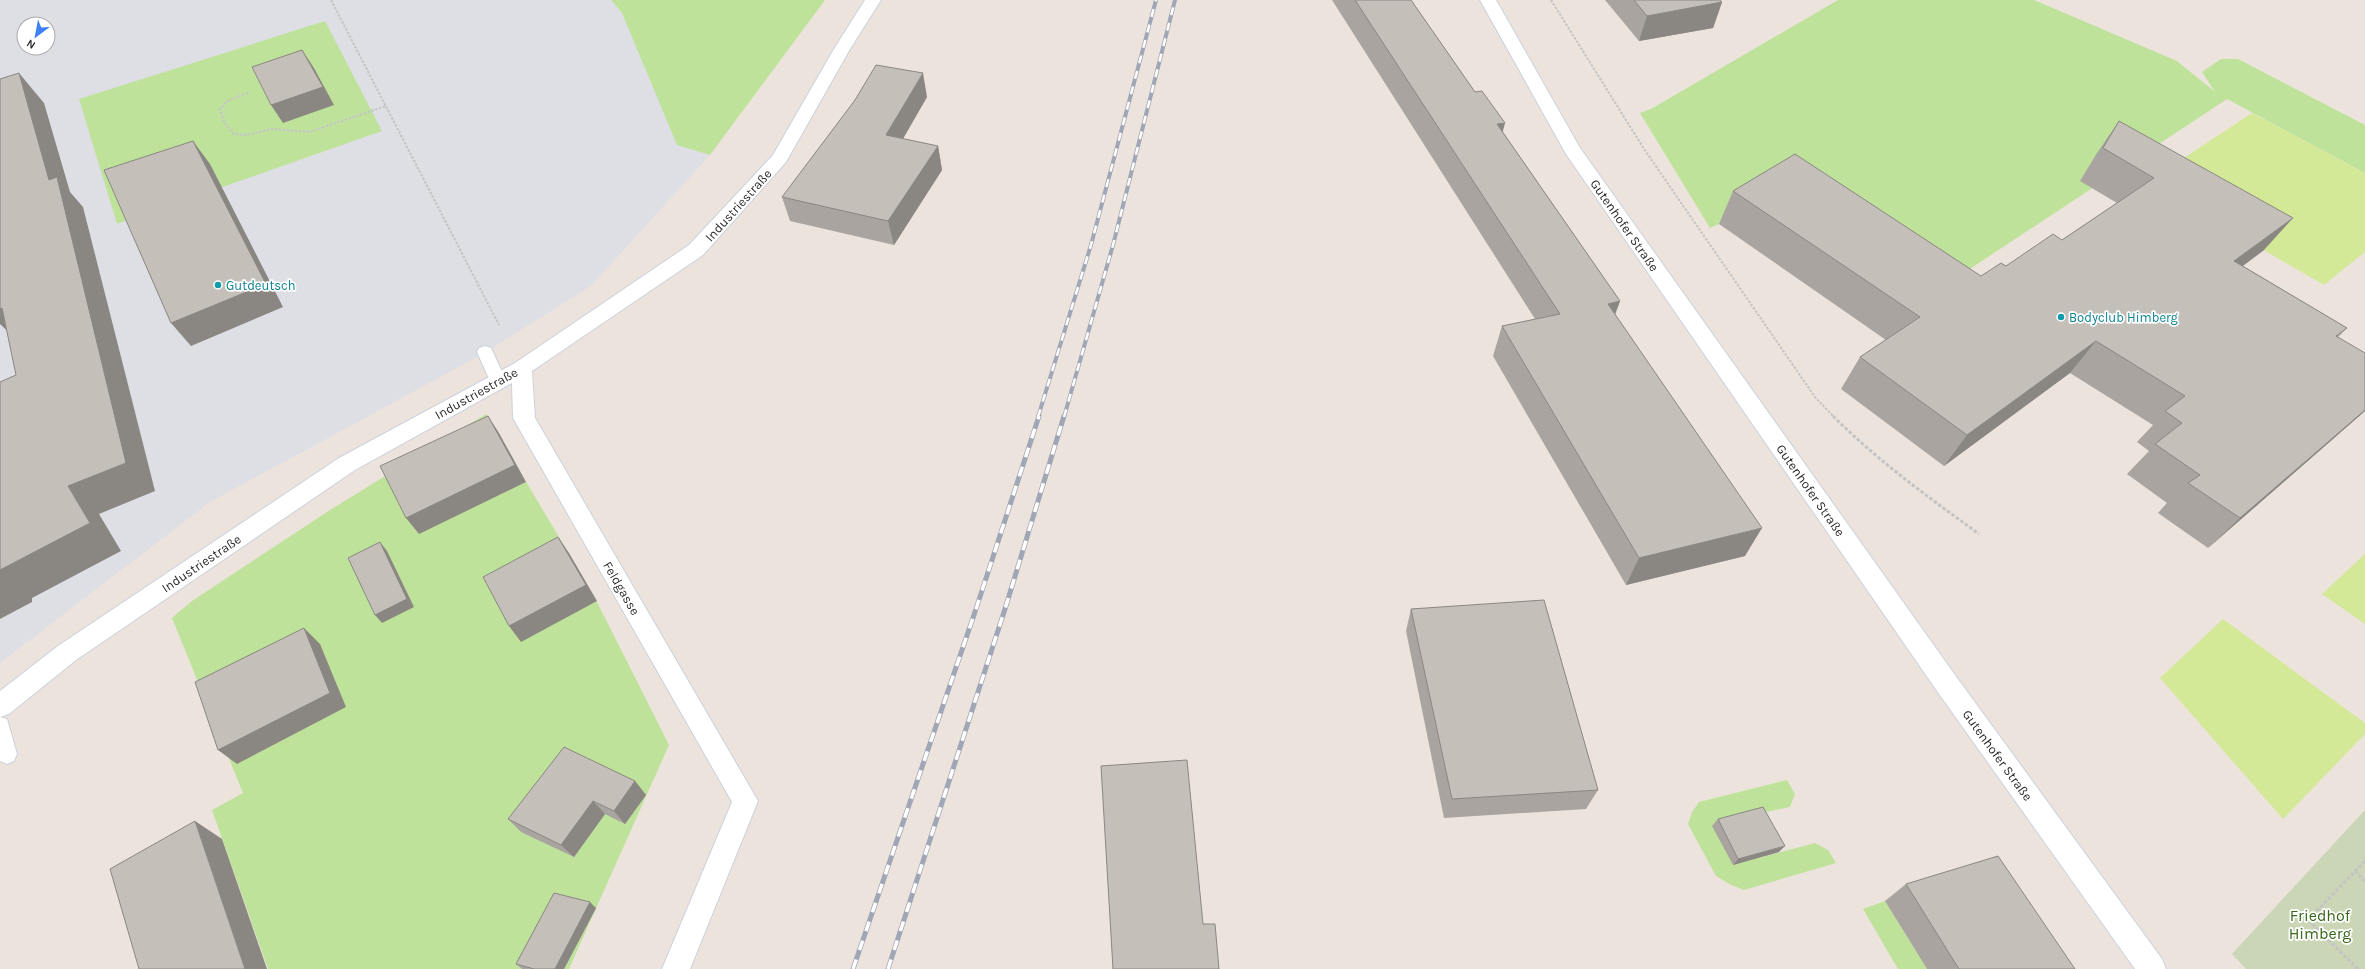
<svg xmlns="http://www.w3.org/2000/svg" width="2365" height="969" viewBox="0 0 2365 969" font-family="Karla,sans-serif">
	<rect width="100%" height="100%" fill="#ece3dd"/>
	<!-- industrial -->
	<path fill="#dedee5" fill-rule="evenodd" d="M 0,0 L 636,0 L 645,11 L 710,155 L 591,286 L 481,355 L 210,502 L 0,663 ZM 24,24 L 48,24 L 48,48 L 24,48 Z"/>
	<!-- green -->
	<g fill="#bfe29b">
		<polygon points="611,0 825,0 710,155 677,145 622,13"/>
		<polygon points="1838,0 2034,0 2177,61 2215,92 2202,72 2221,59 2238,59 2365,125 2365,173 2227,99 1935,292 1719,224 1710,228 1640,113 1651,109"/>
		<polygon points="325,21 382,131 117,224 79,99"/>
		<polygon points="486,414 595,598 669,745 569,969 268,969 212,810 243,793 172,618 192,601 330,510"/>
		<polygon points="1787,780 1795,794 1790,807 1757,814 1732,865 1815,843 1828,850 1836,863 1744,890 1731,885 1716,876 1688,824 1692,812 1699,802"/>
		<polygon points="1885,901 1927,969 1898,969 1863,909"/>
	</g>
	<!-- cemetery -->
	<polygon fill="#cad6b5" points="2365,810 2365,969 2246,969 2232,954"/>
	<!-- pitch -->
	<g fill="#d3e997">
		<polygon points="2252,113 2365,173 2365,252 2324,285 2163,192 2152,179"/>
		<polygon points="2365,554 2365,624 2322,594"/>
		<polygon points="2223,619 2365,723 2365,734 2283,819 2160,678"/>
	</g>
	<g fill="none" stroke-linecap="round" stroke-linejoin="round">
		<!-- service casing -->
		<g stroke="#cbd1dc" stroke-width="2">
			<g id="service">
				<polygon points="485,346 491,348 493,352 506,381 504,386 498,387 492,386 490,381 477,352 479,348"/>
				<polygon points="0,717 7,719 17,754 14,761 7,764 0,761"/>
			</g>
		</g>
		<!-- minor casing -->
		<g stroke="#cbd1dc" stroke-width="2">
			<polygon id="minor" points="865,0 881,0 850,49 786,162 703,255 532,371 535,418 758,801 690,969 662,969 732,802 513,418 512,383 355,470 76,660 9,714 0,717 0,691 58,646 339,458 515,363 689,245 773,155 834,49"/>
		</g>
		<!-- tertiary casing -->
		<g stroke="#cbd1dc" stroke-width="2">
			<polygon id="tertiary" points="1480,0 1496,0 1580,148 1955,675 2162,959 2166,969 2135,969 1937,691 1566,154"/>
		</g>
		<!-- path-far1 -->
		<g stroke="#c4c4c4" stroke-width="2" stroke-dasharray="2.5 1.5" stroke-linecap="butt">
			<polyline points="331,0 499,325"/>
			<polyline points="1551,0 1644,149 1815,397 1834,417"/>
			<polyline points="248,93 227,101 220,109 225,124 234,134 246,135 272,129 309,132 386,106"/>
		</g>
		<!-- path -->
		<g stroke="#c4c4c4" stroke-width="3" stroke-dasharray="3.5 2" stroke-linecap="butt">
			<path d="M 1833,416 C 1878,461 1928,497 1979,534"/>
			<polyline points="2355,871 2365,881"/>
			<polyline points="2358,969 2308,920 2365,861"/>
		</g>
		<!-- service -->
		<use href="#service" fill="#fff" fill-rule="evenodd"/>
		<!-- minor -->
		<use href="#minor" fill="#fff" fill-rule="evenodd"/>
		<!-- tertiary -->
		<use href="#tertiary" fill="#fff" fill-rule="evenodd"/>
		<!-- rail-far1 casing -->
		<g stroke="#a0a6b5" stroke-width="4">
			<g id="rail-far1">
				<polyline points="1038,417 1091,245 1156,0"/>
				<polyline points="1064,417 1113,245 1175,0"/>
			</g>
		</g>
		<!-- rail casing -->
		<g stroke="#a0a6b5" stroke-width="5">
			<g id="rail">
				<polyline points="853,969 976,609 1039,416"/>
				<polyline points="888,969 1005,609 1064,416"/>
			</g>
		</g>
		<!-- rail-far1 -->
		<use href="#rail-far1" stroke="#fff" stroke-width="2.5" stroke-dasharray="8" stroke-linecap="butt"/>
		<!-- rail -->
		<use href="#rail" stroke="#fff" stroke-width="3.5" stroke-dasharray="10" stroke-linecap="butt"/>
	</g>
	<!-- wall -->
	<g fill="#a9a49f">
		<polygon points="1332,0 1411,0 1620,301 1615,314 1745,556 1626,585 1493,356 1502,326 1535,319"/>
		<polygon points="1605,0 1720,0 1722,2 1713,28 1639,41"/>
		<polygon points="927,97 903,139 938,146 942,170 894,245 790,221 782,197"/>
		<polygon points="2119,121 2264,250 2243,266 2347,328 2338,337 2365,411 2208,548 2158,513 2167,503 2127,474 2149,451 2137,442 2153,425 2070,373 1944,466 1841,389 1860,357 1886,340 1719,224 1733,191 1981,276 2006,266 2062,240 2117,203 2080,181 2097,153"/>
		<polygon points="1411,609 1598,790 1586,809 1444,818 1406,631"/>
		<polygon points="635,781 646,795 625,824 605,814 574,857 521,832 508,819"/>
		<polygon points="1718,819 1779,852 1733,865 1712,826"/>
		<polygon points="1906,884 2075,969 1927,969 1885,901"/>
		<polygon points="596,908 564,969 522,969 516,964"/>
	</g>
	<!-- shaded-wall -->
	<g fill="#8a8682">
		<polygon points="1722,2 1713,28 1639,41 1647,16"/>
		<polygon points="302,50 314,68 334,105 283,123 271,105"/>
		<polygon points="19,73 44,103 70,192 83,207 155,491 99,514 121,551 32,598 32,602 0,619 0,570 68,486"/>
		<polygon points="923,73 927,97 891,159 886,135"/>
		<polygon points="1505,123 1497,154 1497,124"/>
		<polygon points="193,141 210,164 283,307 191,346 171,323"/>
		<polygon points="938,146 942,170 894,245 888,221"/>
		<polygon points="2293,218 2264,250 2206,293 2234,261"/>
		<polygon points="1620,301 1609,331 1608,304"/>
		<polygon points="2,308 19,342 0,324 0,309"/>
		<polygon points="2096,341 2070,373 1944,466 1967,435"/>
		<polygon points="2365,410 2365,411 2208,548 2240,518"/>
		<polygon points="488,416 499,433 526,482 419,534 406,518"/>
		<polygon points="1762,528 1745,556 1626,585 1639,558"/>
		<polygon points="558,537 569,553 597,601 521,642 509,626"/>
		<polygon points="380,542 387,551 414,607 382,623 375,615"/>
		<polygon points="304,628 320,644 346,707 237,764 218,750"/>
		<polygon points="635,781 646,795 625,824 614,811"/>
		<polygon points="593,801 605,814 574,857 561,845"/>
		<polygon points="195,821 222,839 267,969 245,969"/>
		<polygon points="1785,846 1779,852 1733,865 1738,859"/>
		<polygon points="590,902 596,908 564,969 555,969"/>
	</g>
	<!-- building -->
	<g fill="#c5bfb9" stroke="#8a8682">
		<polygon points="1355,0 1411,0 1475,92 1482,91 1505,123 1497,124 1620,301 1608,304 1762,528 1639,558 1502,326 1560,314"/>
		<polygon points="1634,0 1720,0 1722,2 1647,16"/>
		<polygon points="302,50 323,87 271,105 252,67"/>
		<polygon points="876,65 923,73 886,135 938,146 888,221 782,197 855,100"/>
		<polygon points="19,73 49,180 57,177 126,463 68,486 90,523 0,570 0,382 16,375 2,308 0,309 0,79"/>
		<polygon points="2119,121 2293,218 2234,261 2347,328 2336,336 2365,353 2365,410 2240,518 2188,483 2200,475 2155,444 2182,423 2165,411 2185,396 2096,341 1967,435 1860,357 1920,317 1733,191 1795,154 1981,276 2001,263 2006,266 2053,234 2062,240 2154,178 2103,148"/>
		<polygon points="193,141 266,284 171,323 104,170"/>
		<polygon points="488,416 515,465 406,518 380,466"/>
		<polygon points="558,537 586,585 509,626 483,577"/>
		<polygon points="380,542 407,599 375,615 348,558"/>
		<polygon points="1544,600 1598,790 1452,799 1411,609"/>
		<polygon points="304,628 330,693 218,750 195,682"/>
		<polygon points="564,747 635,781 614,811 593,801 561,845 508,819"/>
		<polygon points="1187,760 1203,924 1215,924 1219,969 1113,969 1101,766"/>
		<polygon points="1763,807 1785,846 1738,859 1718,819"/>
		<polygon points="195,821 245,969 139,969 110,869"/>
		<polygon points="1998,856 2075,969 1959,969 1906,884"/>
		<polygon points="554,893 590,902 555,969 534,969 516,964"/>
	</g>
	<!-- markers -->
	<g fill="#0f9aa8" stroke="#fff" stroke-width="1.5">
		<circle cx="218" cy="285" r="4"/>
		<circle cx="2061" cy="317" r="4"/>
	</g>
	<g text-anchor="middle" stroke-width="3.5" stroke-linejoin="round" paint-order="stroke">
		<!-- street labels -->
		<g font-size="13" fill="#2b2b2b" stroke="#fff">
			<text transform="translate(738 205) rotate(-48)" y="5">Industriestraße</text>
			<text transform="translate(1625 225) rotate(55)" y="5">Gutenhofer Straße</text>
			<text transform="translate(476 393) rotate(-29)" y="5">Industriestraße</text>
			<text transform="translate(1811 490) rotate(55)" y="5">Gutenhofer Straße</text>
			<text transform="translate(201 563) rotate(-34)" y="5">Industriestraße</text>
			<text transform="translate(622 588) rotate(60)" y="5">Feldgasse</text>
			<text transform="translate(1998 755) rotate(54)" y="5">Gutenhofer Straße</text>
		</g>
		<!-- culture labels -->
		<g font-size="13" fill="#0d838f" stroke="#fff" text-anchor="start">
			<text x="226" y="290">Gutdeutsch</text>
			<text x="2069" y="322">Bodyclub Himberg</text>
		</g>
		<!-- near-park labels -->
		<g font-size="16" fill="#38671c" stroke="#fff">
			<text x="2320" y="921">Friedhof<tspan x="2320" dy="18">Himberg</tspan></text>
		</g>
	</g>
	<!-- north arrow -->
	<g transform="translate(36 36) rotate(212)"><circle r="19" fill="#ffffff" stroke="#aaaaaa"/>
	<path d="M0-3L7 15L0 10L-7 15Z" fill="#4080f6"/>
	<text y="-6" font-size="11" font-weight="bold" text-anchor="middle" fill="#2b2b2b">N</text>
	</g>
</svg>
